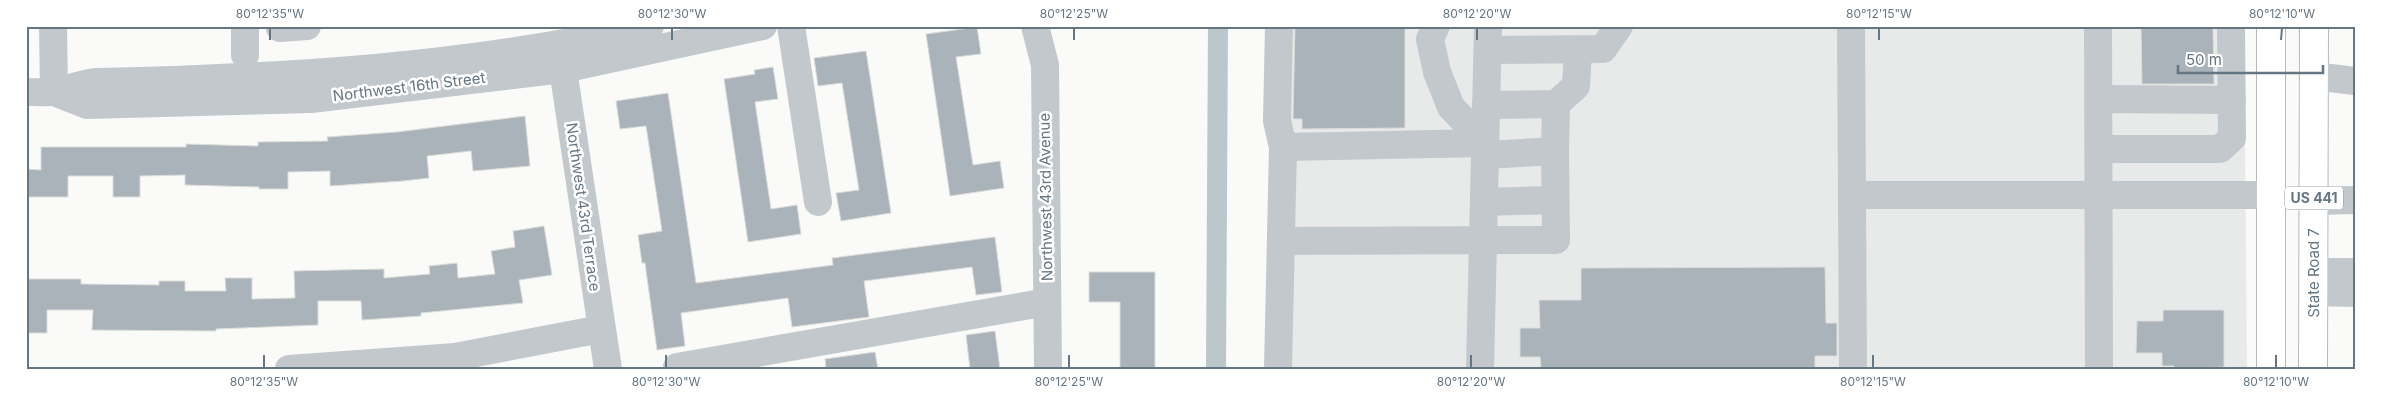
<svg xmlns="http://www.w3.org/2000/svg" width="2381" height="395" viewBox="0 0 2381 395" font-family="Inter,sans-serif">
	<rect width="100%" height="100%" fill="#fafaf8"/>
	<!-- built -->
	<polygon fill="#e8e9e9" points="1282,26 2244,26 2247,369 1276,369"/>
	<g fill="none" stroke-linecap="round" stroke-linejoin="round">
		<!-- canal -->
		<polyline stroke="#bbc7cb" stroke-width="20" points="1216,369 1218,26"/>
	</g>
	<!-- building -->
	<g fill="#aab3b9" stroke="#dcdcda">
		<polygon points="1295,26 1405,26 1405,128 1302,129 1302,119 1293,119"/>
		<polygon points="2141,26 2213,26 2214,84 2142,84"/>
		<polygon points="977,27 981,54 956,57 973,165 1000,161 1004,188 950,196 926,34"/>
		<polygon points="866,51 891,213 841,221 836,193 859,190 842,83 818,86 814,58"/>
		<polygon points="773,67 778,99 755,102 771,209 797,205 801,234 748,242 724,79 755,74 754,70"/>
		<polygon points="668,93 696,283 833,265 832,258 995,237 1002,292 976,295 972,267 864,281 869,317 792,327 788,298 681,313 685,346 657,350 645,263 642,263 638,235 662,231 646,126 620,129 616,101"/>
		<polygon points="525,116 530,166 473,171 471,151 427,156 429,178 403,181 330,186 330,171 288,172 288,189 259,189 259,187 185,185 185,175 140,176 140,197 113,197 113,176 68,176 68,197 26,197 26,169 41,170 41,147 186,147 186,144 258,146 258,142 328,141 327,137 397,132"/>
		<polygon points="544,226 552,275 519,280 523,303 421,313 421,316 362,320 361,301 318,301 318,325 216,329 216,331 92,330 93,310 47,310 47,333 26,333 26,279 81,279 81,284 159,285 159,281 185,281 185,291 226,291 225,278 252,278 252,299 295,298 294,271 384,269 384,278 430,274 429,266 457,263 458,278 495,274 491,251 515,247 513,231"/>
		<polygon points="1825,267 1826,323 1837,323 1837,356 1815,356 1815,369 1541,369 1540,357 1520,357 1520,328 1540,328 1539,300 1581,300 1581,268"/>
		<polygon points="1089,272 1155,272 1155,369 1120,369 1120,302 1089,302"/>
		<polygon points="2163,310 2224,310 2224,367 2174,369 2174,366 2162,366 2162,353 2136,353 2137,321 2163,321"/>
		<polygon points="995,331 1000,369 970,369 966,335"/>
		<polygon points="875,352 878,369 826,369 825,359"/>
	</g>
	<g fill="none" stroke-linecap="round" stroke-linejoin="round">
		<!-- major casing -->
		<g stroke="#b5babe" stroke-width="30">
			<g id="major">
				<polyline points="2271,369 2271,26"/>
				<polyline points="2313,369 2314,26"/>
			</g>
		</g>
		<!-- minor -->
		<g stroke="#c3c8cc" stroke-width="28">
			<polyline points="53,26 54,92"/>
			<polyline points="280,26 280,28 307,26"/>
			<polyline points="791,26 818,202"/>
			<polyline points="1035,26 1045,65 1048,369"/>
			<polyline points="1436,26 1430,39 1437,72 1451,107 1485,143"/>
			<polyline points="1851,26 1853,369"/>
			<polyline points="2098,26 2099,369"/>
			<polyline points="1488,50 1603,49 1619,26"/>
			<polyline points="557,52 563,69 608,369"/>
			<polyline points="245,55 245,26"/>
			<polyline points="2314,76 2355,81"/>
			<path d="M 26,92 C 36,92 47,93 56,91 C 70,89 84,83 97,82 C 283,78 469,67 650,26"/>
			<polyline points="54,92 87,105 311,99 563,69 763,26"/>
			<polyline points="2099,99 2232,100"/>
			<polyline points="1486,105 1556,104 1576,86 1578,50"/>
			<polyline points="1283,147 1485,143"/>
			<polyline points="2099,149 2220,149 2232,138 2231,26"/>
			<polyline points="1485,155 1555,151 1556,104"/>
			<polyline points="1852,195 2271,195"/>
			<polyline points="2314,201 2355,200"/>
			<polyline points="1484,202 1555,200"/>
			<polyline points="1281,241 1556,240 1555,151"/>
			<polyline points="2314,272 2355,272"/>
			<polyline points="2315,292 2355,293"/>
			<polyline points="677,367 1047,302"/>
			<polyline points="289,369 455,357 601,329"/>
			<polyline points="1278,369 1283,147 1277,121 1279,26"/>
			<polyline points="1480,369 1488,26"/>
		</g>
		<!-- major -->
		<use href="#major" stroke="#fff" stroke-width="28"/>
	</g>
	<!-- ticks -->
	<path fill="none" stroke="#657683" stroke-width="2" d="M 270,40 L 270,28M 672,40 L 672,28M 1074,40 L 1074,28M 1477,40 L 1477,28M 1879,40 L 1879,28M 2281,40 L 2282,28M 264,368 L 264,355M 666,368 L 666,355M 1069,368 L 1069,355M 1471,368 L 1471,355M 1873,368 L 1873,355M 2276,368 L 2276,355"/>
	<g text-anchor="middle" stroke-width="5" stroke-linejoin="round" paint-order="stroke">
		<!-- shield labels -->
		<rect fill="#fff" stroke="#939fa8" stroke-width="1" x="2285" y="186.5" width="58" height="23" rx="4"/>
		<g font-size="14" font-weight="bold" fill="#657683">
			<text x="2314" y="203">US 441</text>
		</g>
		<!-- street labels -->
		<g font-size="15" fill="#657683" stroke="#fff">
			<text transform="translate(409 87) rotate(-7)" y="5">Northwest 16th Street</text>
			<text transform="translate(1046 197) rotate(-91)" y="5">Northwest 43rd Avenue</text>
			<text transform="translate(583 207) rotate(82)" y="5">Northwest 43rd Terrace</text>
			<text transform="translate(2314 273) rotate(-90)" y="5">State Road 7</text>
		</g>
	</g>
	<!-- border -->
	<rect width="2381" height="395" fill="none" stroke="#ffffff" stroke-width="55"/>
	<!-- scale -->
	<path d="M2178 65v8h145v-8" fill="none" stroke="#657683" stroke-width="2.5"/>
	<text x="2186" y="65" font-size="15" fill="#657683" stroke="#ffffff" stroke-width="4" paint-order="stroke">50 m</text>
	<rect x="28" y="28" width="2326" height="340" fill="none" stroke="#657683" stroke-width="2"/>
	<g font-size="12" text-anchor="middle" fill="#657683">
		<text x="270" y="18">80°12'35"W</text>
		<text x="672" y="18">80°12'30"W</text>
		<text x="1074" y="18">80°12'25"W</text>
		<text x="1477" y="18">80°12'20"W</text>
		<text x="1879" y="18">80°12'15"W</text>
		<text x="2282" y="18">80°12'10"W</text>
		<text x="264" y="386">80°12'35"W</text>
		<text x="666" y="386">80°12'30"W</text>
		<text x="1069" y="386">80°12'25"W</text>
		<text x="1471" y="386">80°12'20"W</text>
		<text x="1873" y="386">80°12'15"W</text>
		<text x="2276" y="386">80°12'10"W</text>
	</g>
</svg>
